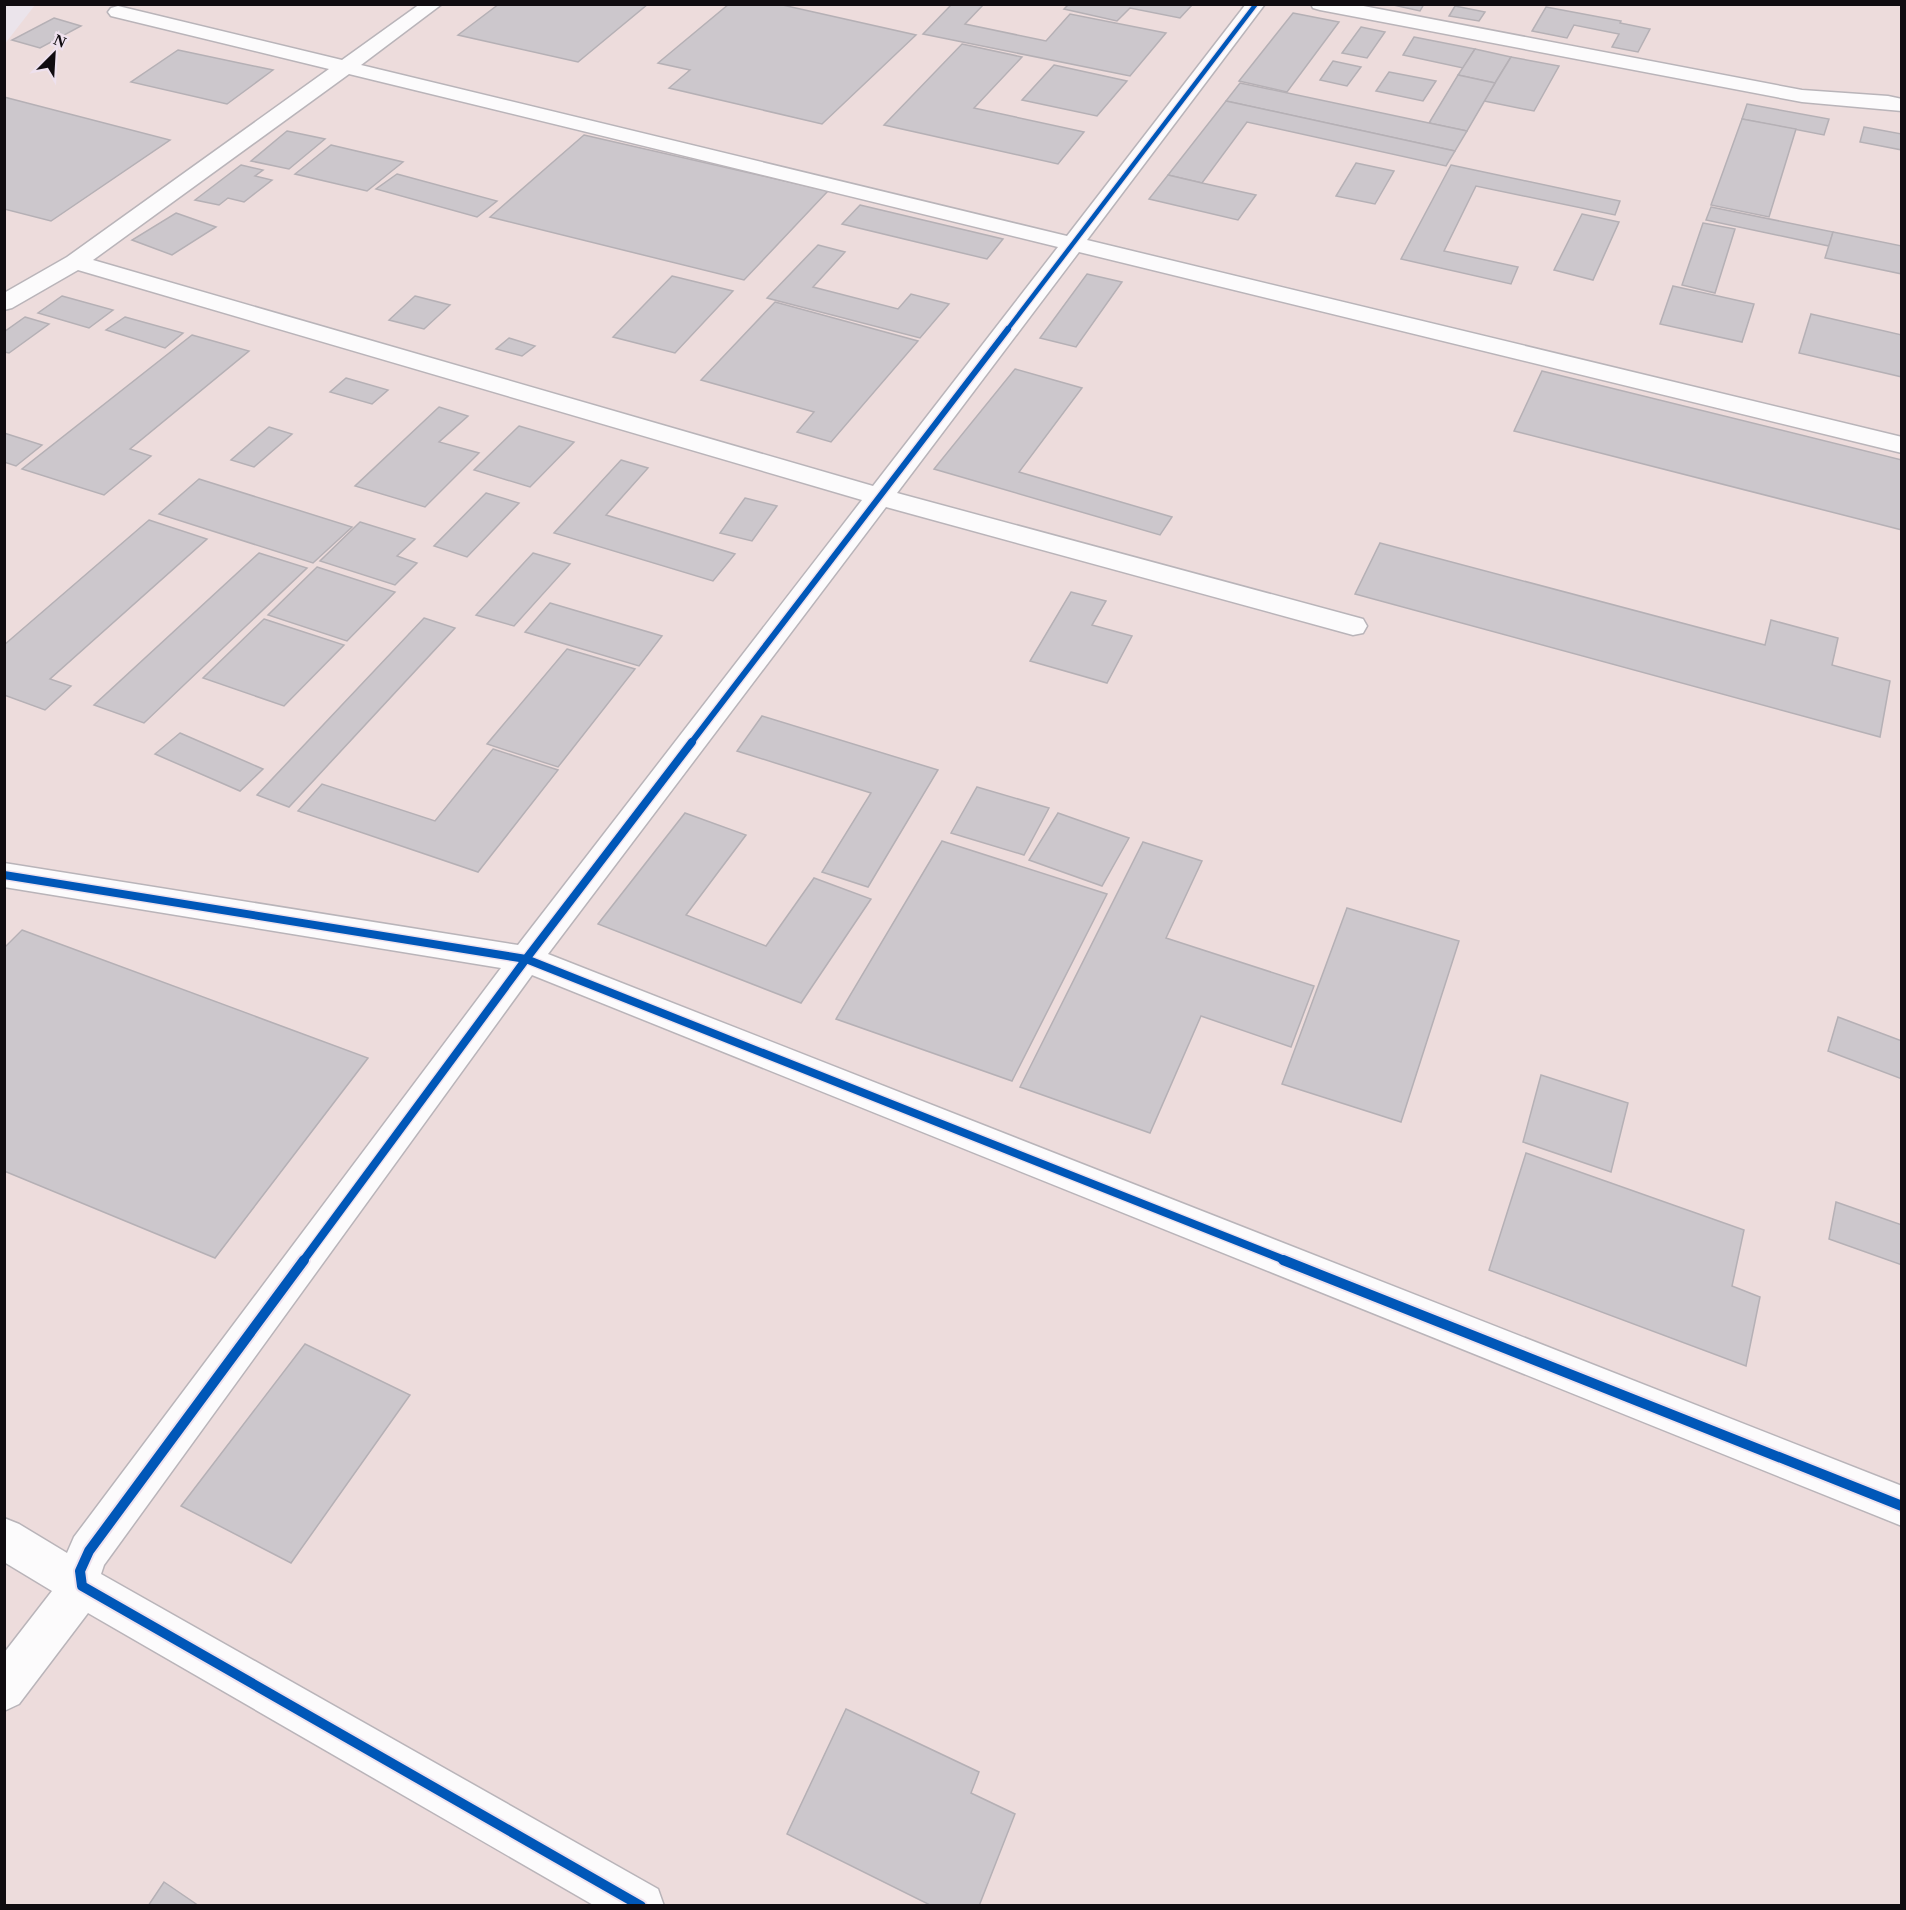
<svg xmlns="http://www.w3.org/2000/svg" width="1906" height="1910" viewBox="0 0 1906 1910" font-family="'Times New Roman',serif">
	<rect width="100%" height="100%" fill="#ebe4eb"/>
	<!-- industrial -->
	<polygon fill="#eddcdc" points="35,5 1901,5 1901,1905 5,1905 4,45"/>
	<!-- building -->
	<g fill="#ccc7cc" stroke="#b5b0b5" stroke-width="1.5">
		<polygon points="499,4 648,4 578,62 458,35"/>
		<polygon points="729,4 778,4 916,35 822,124 669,88 690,70 658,63"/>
		<polygon points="952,4 984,4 965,24 1046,41 1070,14 1166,33 1130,76 923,34"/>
		<polygon points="1069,4 1193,4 1180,18 1130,8 1117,21 1064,9"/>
		<polygon points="1389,4 1424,4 1420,11"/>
		<polygon points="1455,6 1485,12 1479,21 1449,16"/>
		<polygon points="1546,7 1621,21 1620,23 1650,29 1638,52 1612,47 1619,34 1574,25 1567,38 1532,31"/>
		<polygon points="1293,13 1339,22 1287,92 1239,81"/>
		<polygon points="54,18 81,26 40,48 12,40"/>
		<polygon points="1361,27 1385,32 1367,58 1342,53"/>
		<polygon points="1414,37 1475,49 1463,68 1403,55"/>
		<polygon points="962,44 1022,57 974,108 1084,132 1058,164 884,125"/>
		<polygon points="1475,49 1511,57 1495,83 1458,75"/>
		<polygon points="178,50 273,70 227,104 131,82"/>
		<polygon points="1511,57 1559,66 1534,111 1484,101"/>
		<polygon points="1333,61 1361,67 1347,86 1320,80"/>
		<polygon points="1054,65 1127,81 1097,116 1022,100"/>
		<polygon points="1389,72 1436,81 1423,101 1376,91"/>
		<polygon points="1458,75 1495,83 1467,131 1429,123"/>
		<polygon points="1240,83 1429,123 1467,131 1455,151 1226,101"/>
		<polygon points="4,97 170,140 51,221 4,209"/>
		<polygon points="1226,101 1455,151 1446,166 1247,122 1202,183 1168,175"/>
		<polygon points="1747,104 1829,119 1824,135 1742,119"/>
		<polygon points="1742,119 1796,129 1769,217 1711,205"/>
		<polygon points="1864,127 1902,134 1902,150 1860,142"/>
		<polygon points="287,131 325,139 289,169 251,161"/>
		<polygon points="584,135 828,191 744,280 490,217"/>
		<polygon points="331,145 403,162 367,191 295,174"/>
		<polygon points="1356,163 1394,171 1375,204 1336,196"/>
		<polygon points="241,165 263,170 255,176 272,180 244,202 228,198 219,205 195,200"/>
		<polygon points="1451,165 1620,201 1615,215 1476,186 1444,251 1518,267 1511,284 1401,259"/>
		<polygon points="397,174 497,201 477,217 376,189"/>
		<polygon points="1168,175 1202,183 1256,195 1238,220 1149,199"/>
		<polygon points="860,205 1003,239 987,259 842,224"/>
		<polygon points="1711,207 1833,232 1829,246 1706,220"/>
		<polygon points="176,213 216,227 172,255 132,240"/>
		<polygon points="1582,214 1619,222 1593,280 1554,270"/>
		<polygon points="1703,223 1735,229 1715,293 1682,285"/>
		<polygon points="1833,232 1902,246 1902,274 1825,258"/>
		<polygon points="818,245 845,252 813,287 898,309 911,294 949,304 920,338 767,298"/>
		<polygon points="1087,274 1122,282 1076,347 1040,338"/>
		<polygon points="672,276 733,291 675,353 613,337"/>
		<polygon points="1673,286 1754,304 1742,342 1660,324"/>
		<polygon points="62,296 113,310 89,328 38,313"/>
		<polygon points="415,296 450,305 424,329 389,320"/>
		<polygon points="775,302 918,341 831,442 797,432 814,412 701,380"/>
		<polygon points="1811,314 1902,335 1902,377 1799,353"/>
		<polygon points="25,317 49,324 9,353 4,352 4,332"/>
		<polygon points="125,317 183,333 165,348 106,330"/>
		<polygon points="192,335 249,351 130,449 151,456 104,495 22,469"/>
		<polygon points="509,338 535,346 522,356 496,349"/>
		<polygon points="1015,369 1082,388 1019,472 1172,517 1160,535 934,469"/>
		<polygon points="1542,371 1902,460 1902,530 1514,431"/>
		<polygon points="346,378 388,390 372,404 330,392"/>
		<polygon points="439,407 468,416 439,442 479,453 425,507 355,486"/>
		<polygon points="519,426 574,442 530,487 474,470"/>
		<polygon points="269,427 292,434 254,467 231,460"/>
		<polygon points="4,433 42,445 16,466 4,462"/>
		<polygon points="621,460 648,468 606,515 735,554 713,581 554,533"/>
		<polygon points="199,479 352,527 313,563 159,514"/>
		<polygon points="486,493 519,503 467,557 434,546"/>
		<polygon points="745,498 777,506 752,541 720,533"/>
		<polygon points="149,520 207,539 50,679 71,686 45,710 4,695 4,645"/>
		<polygon points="360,522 415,539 397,556 417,563 395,585 320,561"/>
		<polygon points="1380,543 1765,645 1771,620 1838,638 1832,665 1890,681 1880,737 1355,594"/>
		<polygon points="259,553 307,568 144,723 94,705"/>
		<polygon points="533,553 570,564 514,626 476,615"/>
		<polygon points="317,567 395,592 347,641 268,615"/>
		<polygon points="1071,592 1106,601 1092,625 1132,636 1107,683 1030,661"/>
		<polygon points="550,603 662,636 639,666 525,632"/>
		<polygon points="424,618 455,628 289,807 257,795"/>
		<polygon points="264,619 344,645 284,706 203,678"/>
		<polygon points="567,649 635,669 558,767 487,744"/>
		<polygon points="762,716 938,770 868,887 822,872 871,793 737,751"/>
		<polygon points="180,733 263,769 240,791 155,754"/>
		<polygon points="493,749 558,770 478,872 298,811 322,784 435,821"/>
		<polygon points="977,787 1049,808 1024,855 951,833"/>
		<polygon points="685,813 746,835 686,915 766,946 814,878 871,899 801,1003 598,924"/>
		<polygon points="1058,813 1129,838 1102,886 1029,860"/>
		<polygon points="942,841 1107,894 1012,1081 836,1019"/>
		<polygon points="1143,842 1202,861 1166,938 1314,986 1291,1047 1201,1016 1150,1133 1020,1087"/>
		<polygon points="1347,908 1459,941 1401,1122 1282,1084"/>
		<polygon points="22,930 368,1058 215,1258 4,1171 4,948"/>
		<polygon points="1838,1017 1902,1041 1902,1079 1828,1051"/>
		<polygon points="1541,1075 1628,1103 1611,1172 1523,1142"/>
		<polygon points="1526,1153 1744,1230 1732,1286 1760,1297 1746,1366 1489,1270"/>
		<polygon points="1836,1202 1902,1225 1902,1265 1829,1239"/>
		<polygon points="305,1344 410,1395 291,1563 181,1506"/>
		<polygon points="846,1709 979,1772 971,1793 1015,1814 979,1906 932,1906 787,1834"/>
		<polygon points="164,1882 199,1906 148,1906"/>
	</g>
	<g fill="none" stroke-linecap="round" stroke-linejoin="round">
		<!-- minor casing -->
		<g stroke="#b9b4b9" stroke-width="3">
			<g id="minor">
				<path d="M 420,4 L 442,4 L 361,65 L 1067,236 L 1246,4 L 1265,4 L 1087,240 L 1902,437 L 1902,453 L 1079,252 L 897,493 L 1363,619 L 1367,626 L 1363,633 L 1353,635 L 886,507 L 548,954 L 1902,1486 L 1902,1526 L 532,975 L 104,1565 L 101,1574 L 658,1889 L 664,1906 L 595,1906 L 88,1613 L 19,1704 L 4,1711 L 4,1653 L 52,1591 L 4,1562 L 4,1518 L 19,1524 L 67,1553 L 74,1537 L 501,968 L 4,887 L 4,863 L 518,945 L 862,500 L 78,270 L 12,308 L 4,310 L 4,293 L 67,257 L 329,69 L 111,16 L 108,12 L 111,8 L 118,6 L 342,60 ZM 349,74 L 1058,247 L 873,486 L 93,260 Z"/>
				<polygon points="1311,4 1353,4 1802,90 1888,96 1902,99 1902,111 1802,102 1320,10 1313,8"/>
			</g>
		</g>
		<!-- minor -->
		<use href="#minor" fill="#fcfbfc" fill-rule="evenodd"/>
		<!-- cycleway-far3 casing -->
		<g stroke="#eee1ee" stroke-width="7">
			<polyline id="cycleway-far3" points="1007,330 1256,4"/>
		</g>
		<!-- cycleway-far2 casing -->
		<g stroke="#eee1ee" stroke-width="9">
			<polyline id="cycleway-far2" points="691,743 1008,329"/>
		</g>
		<!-- cycleway-far1 casing -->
		<g stroke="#eee1ee" stroke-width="11">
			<g id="cycleway-far1">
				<polyline points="4,875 526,959 1287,1261"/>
				<polyline points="303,1261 526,959 692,742"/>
			</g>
		</g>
		<!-- cycleway casing -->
		<g stroke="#eee1ee" stroke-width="14">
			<g id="cycleway">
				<polyline points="304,1260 89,1551 80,1571 82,1586 641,1906"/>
				<polyline points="1283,1260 1902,1506"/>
			</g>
		</g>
		<!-- cycleway-far3 -->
		<use href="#cycleway-far3" stroke="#0057b8" stroke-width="4.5"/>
		<!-- cycleway-far2 -->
		<use href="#cycleway-far2" stroke="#0057b8" stroke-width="6"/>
		<!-- cycleway-far1 -->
		<use href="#cycleway-far1" stroke="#0057b8" stroke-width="8"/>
		<!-- cycleway -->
		<use href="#cycleway" stroke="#0057b8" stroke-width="10"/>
	</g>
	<!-- border -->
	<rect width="1906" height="1910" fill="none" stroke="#100c10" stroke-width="12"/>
	<!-- north arrow -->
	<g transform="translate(54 54) rotate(24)" stroke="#eee1ee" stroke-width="4.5" paint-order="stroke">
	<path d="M0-4.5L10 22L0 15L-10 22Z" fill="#100c10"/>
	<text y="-9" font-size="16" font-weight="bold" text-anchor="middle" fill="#100c10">N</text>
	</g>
</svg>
